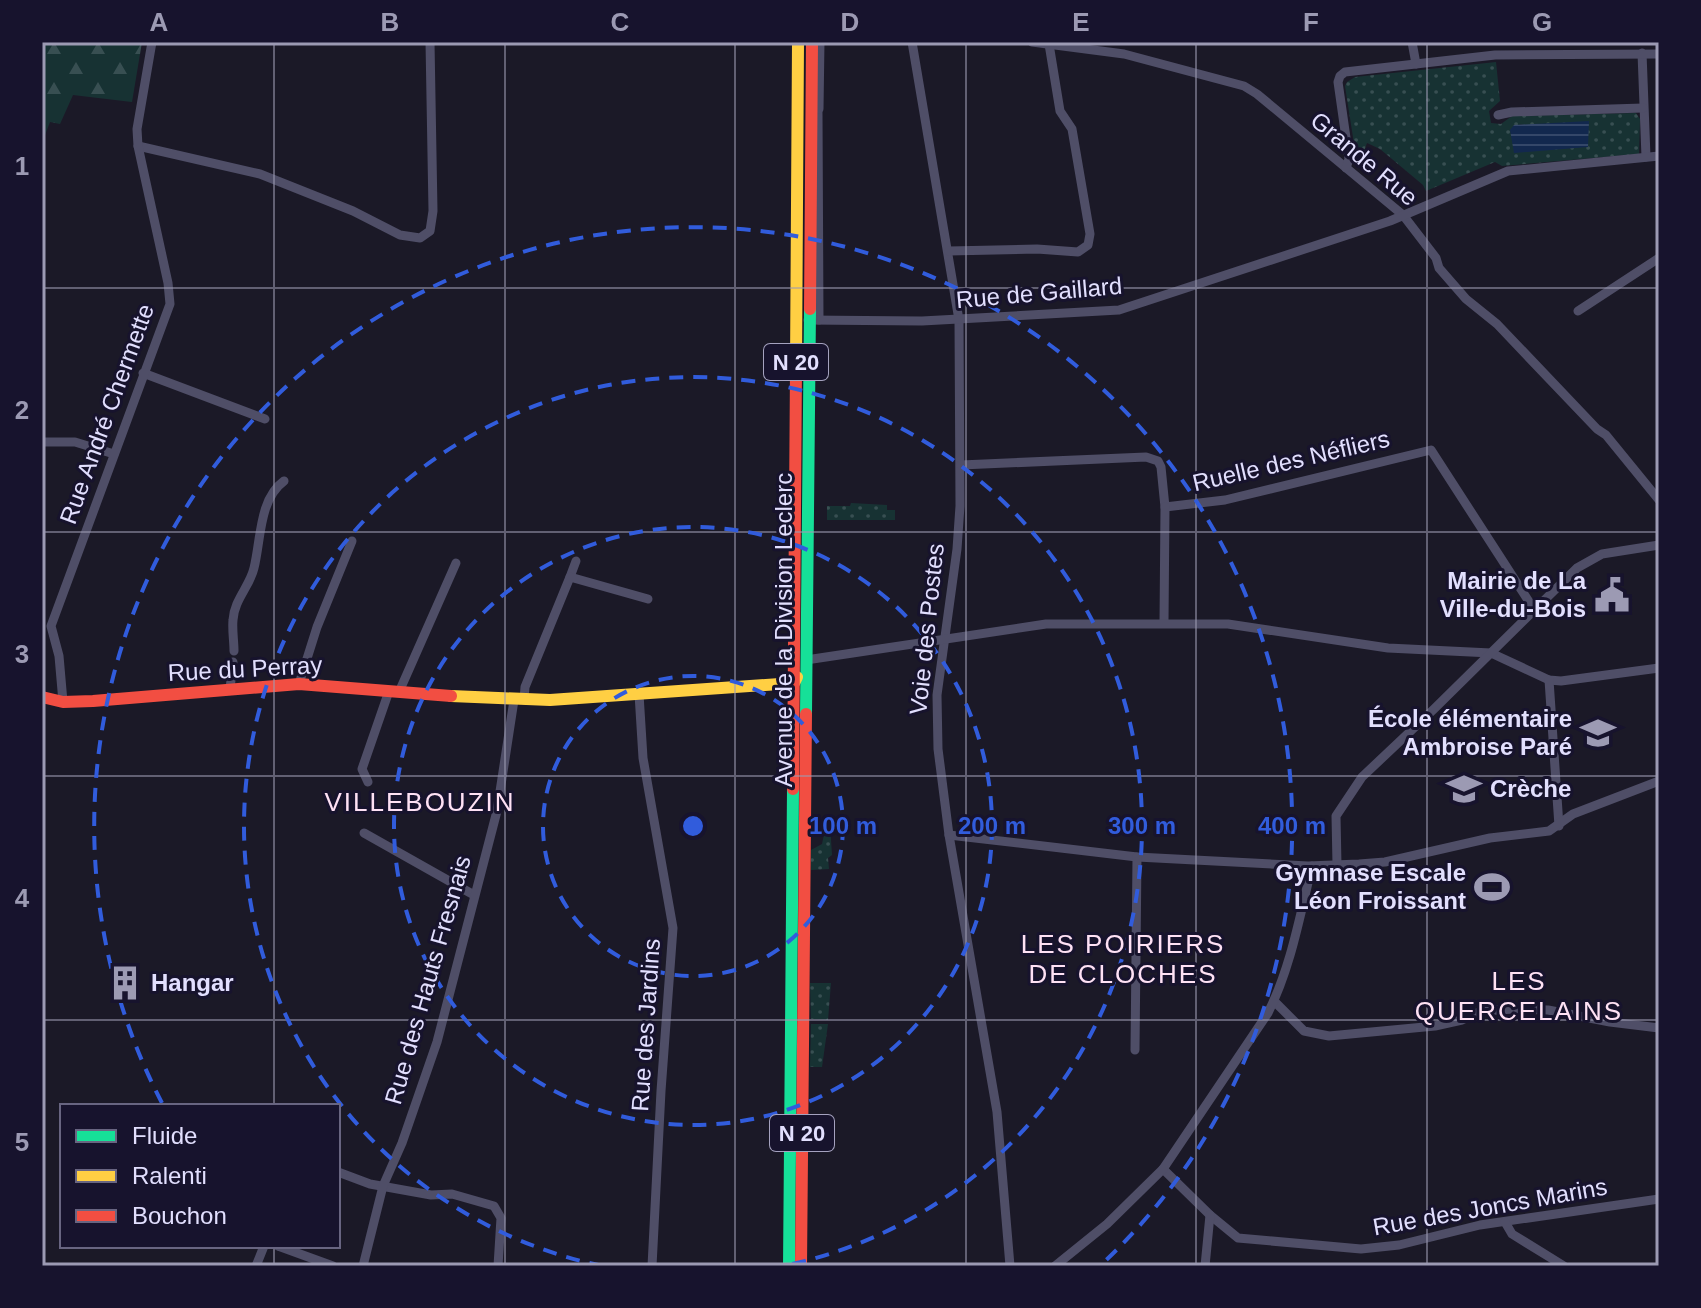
<svg xmlns="http://www.w3.org/2000/svg" width="1701" height="1308" viewBox="0 0 1701 1308" font-family="Helvetica,sans-serif">
	<defs>
		<pattern id="grass-dots" width="8" height="8" patternUnits="userSpaceOnUse" patternTransform="scale(2)"><rect width="8" height="8" fill="#173233"/><path d="M2 2h.1M6 6h.1" fill="none" stroke="#384f52" stroke-width="1.8" stroke-linecap="round"/></pattern>
		<pattern id="forest-firs" width="22" height="20" patternUnits="userSpaceOnUse" patternTransform="scale(2)"><rect width="22" height="20" fill="#173233"/><path d="M5 1l3.5 6h-7zM16 11l3.5 6h-7z" fill="#384f52"/></pattern>
		<pattern id="water-rules" width="6" height="5" patternUnits="userSpaceOnUse" patternTransform="scale(2)"><rect width="6" height="5" fill="#12284e"/><path d="M0 2.5h6" fill="none" stroke="#344769"/></pattern>
	</defs>
	<rect width="100%" height="100%" fill="#1b1927"/>
	<!-- grass -->
	<g fill="url(#grass-dots)" fill-rule="evenodd">
		<path d="M 1496,62 L 1500,101 L 1489,111 L 1491,123 L 1501,124 L 1512,116 L 1636,113 L 1640,119 L 1639,154 L 1502,166 L 1495,162 L 1426,191 L 1423,185 L 1380,149 L 1367,143 L 1364,151 L 1355,150 L 1345,86 L 1347,82 L 1355,77 ZM 1518,124 L 1588,134 L 1588,146 Z"/>
		<polygon points="851,503 887,505 887,510 895,510 895,520 827,520 827,506 850,506"/>
		<polygon points="826,825 830,825 832,855 828,858 829,869 811,870 811,850 822,844"/>
		<polygon points="810,983 831,983 828,1020 811,1019"/>
		<polygon points="811,1024 828,1024 822,1067 810,1067"/>
	</g>
	<!-- forest -->
	<polygon fill="url(#forest-firs)" points="42,42 142,42 132,102 73,95 60,124 50,122 42,143"/>
	<!-- water -->
	<polygon fill="url(#water-rules)" points="1589,121 1588,147 1514,153 1510,130 1514,125"/>
	<g fill="none" stroke-linecap="round" stroke-linejoin="round">
		<!-- street -->
		<g stroke="#4f4e67" stroke-width="9">
			<polyline points="912,42 959,320 960,506 957,549 937,695 938,749 949,835 997,1112 1010,1266"/>
			<polyline points="1032,42 1124,54 1244,86 1257,94 1403,215 1436,258 1439,268 1466,299 1497,324 1597,429 1606,435 1659,500"/>
			<polyline points="1412,42 1416,64"/>
			<polyline points="1642,53 1646,157"/>
			<polyline points="816,103 818,113 819,320"/>
			<polyline points="819,109 820,42"/>
			<polyline points="1498,115 1512,112 1643,108"/>
			<polyline points="138,146 260,174 353,211 400,235 420,238 430,231 433,211 430,42"/>
			<polyline points="1346,168 1349,159 1338,82 1340,76 1345,72 1495,55 1659,54"/>
			<polyline points="949,251 1037,249 1078,252 1088,245 1090,234 1072,129 1060,111 1049,44"/>
			<polyline points="1578,311 1659,258"/>
			<polyline points="808,320 922,321 1119,310 1390,221 1508,171 1659,156"/>
			<polyline points="143,373 265,419"/>
			<polyline points="42,442 75,442 114,454"/>
			<polyline points="961,465 1146,457 1158,461 1161,467 1165,507 1225,500 1431,450 1535,611"/>
			<polyline points="570,577 576,561"/>
			<polyline points="1164,623 1165,507"/>
			<path d="M 234,651 C 234,641 232,630 233,620 C 234,600 250,586 254,568 C 261,540 259,499 284,481"/>
			<polyline points="806,660 1046,624 1228,624 1388,648 1491,653 1549,680 1561,681 1659,668"/>
			<polyline points="1549,680 1559,826"/>
			<polyline points="299,684 317,627 352,541"/>
			<polyline points="230,689 233,662"/>
			<polyline points="399,692 456,563"/>
			<polyline points="639,694 643,758 673,928 661,1091 652,1266"/>
			<polyline points="524,700 525,687 570,577 648,599"/>
			<polyline points="63,702 59,656 51,626 170,304 168,283 138,146 137,129 152,42"/>
			<polyline points="368,782 362,769 389,691"/>
			<polyline points="364,833 474,895"/>
			<polyline points="949,835 1137,857 1308,866 1359,864 1385,862 1490,838 1549,831 1573,814 1659,781"/>
			<polyline points="1337,865 1336,816 1362,777 1434,709 1577,568 1602,554 1659,545"/>
			<polyline points="1274,1001 1304,1031 1329,1036 1435,1026 1462,1020 1481,1011 1514,1009 1548,1010 1610,1022 1659,1028"/>
			<polyline points="1135,1050 1137,857"/>
			<polyline points="1163,1169 1210,1215 1238,1238 1361,1249 1399,1245 1480,1225 1659,1199"/>
			<polyline points="338,1172 370,1184 431,1195 452,1194 494,1206 501,1218 498,1266"/>
			<polyline points="1505,1222 1512,1234 1564,1266"/>
			<polyline points="278,1246 333,1266"/>
			<polyline points="256,1266 264,1246"/>
			<polyline points="363,1266 383,1186 402,1143 437,1042 497,811 514,700"/>
			<path d="M 1055,1266 L 1107,1224 L 1163,1169 L 1268,1013 C 1291,967 1300,915 1312,866"/>
			<polyline points="1205,1266 1210,1215"/>
		</g>
		<!-- fast -->
		<g stroke="#16e098" stroke-width="12">
			<polyline points="806,714 810,309"/>
			<polyline points="789,1266 793,789"/>
		</g>
		<!-- slow -->
		<g stroke="#ffcf43" stroke-width="12">
			<polyline points="796,367 798,42"/>
			<polyline points="451,696 550,700 794,683 797,677"/>
		</g>
		<!-- jam -->
		<g stroke="#f24e42" stroke-width="12">
			<polyline points="810,309 812,42"/>
			<polyline points="42,697 63,702 93,701 299,684 451,696"/>
			<polyline points="793,789 796,367"/>
			<polyline points="801,1266 806,714"/>
		</g>
	</g>
	<!-- grid -->
	<path fill="none" stroke="#9c9ab3" stroke-width="2" stroke-opacity="0.55" d="M 274,42 L 274,1106M 505,42 L 505,1266M 735,42 L 735,1266M 966,42 L 966,1266M 1196,42 L 1196,1266M 1427,42 L 1427,1266M 42,288 L 1659,288M 42,532 L 1659,532M 42,776 L 1659,776M 42,1020 L 1659,1020M 274,1246 L 274,1266"/>
	<!-- distance rings -->
	<g fill="none" stroke="#315cdc" stroke-width="4" stroke-dasharray="14 10">
		<circle cx="693" cy="826" r="150"/>
		<circle cx="693" cy="826" r="299"/>
		<path d="M603 1266A449 449 0 1 1 783 1266"/>
		<path d="M162 1103A599 599 0 1 1 1102 1264"/>
	</g>
	<!-- icons -->
	<defs>
		<g id="civic-bare" transform="scale(2.76)"><path d="M-.6-6.5H3V-4.5H.6V-3L4-1V1h2V6H-6V1h2V-1L-.6-3ZM-1.2 2.5V6h2.4V2.5Z" fill="#9c9ab3" stroke="#17132d" stroke-width="2.5" paint-order="stroke"/></g>
		<g id="school-bare" transform="scale(2.76)"><path d="M0-5L7-2L0 1L-7-2ZM-4 1L0 2.5L4 1V4Q0 6-4 4Z" fill="#9c9ab3" stroke="#17132d" stroke-width="2.5" paint-order="stroke"/></g>
		<g id="stadium-bare" transform="scale(2.76)"><path d="M0-5a6.5 5 0 1 0 0 10a6.5 5 0 1 0 0-10ZM-3.5-1.8h7v3.6h-7Z" fill="#9c9ab3" stroke="#17132d" stroke-width="2.5" paint-order="stroke"/></g>
		<g id="building-bare" transform="scale(2.76)"><path d="M-4-6H4V6H1V3H-1V6H-4ZM-2.5-4.3h1.7v1.8h-1.7ZM.8-4.3h1.7v1.8H.8ZM-2.5-1h1.7V.8h-1.7ZM.8-1h1.7V.8H.8Z" fill="#9c9ab3" stroke="#17132d" stroke-width="2.5" paint-order="stroke"/></g>
	</defs>
	<g fill-rule="evenodd">
		<use href="#civic-bare" x="1612" y="595"/>
		<use href="#school-bare" x="1598" y="733"/>
		<use href="#school-bare" x="1464" y="789"/>
		<use href="#stadium-bare" x="1492" y="887"/>
		<use href="#building-bare" x="125" y="983"/>
	</g>
	<g text-anchor="middle" stroke-width="6" stroke-linejoin="round" paint-order="stroke">
		<!-- shield labels -->
		<g fill="#17132d" stroke="#a5a2bf" stroke-width="2">
			<rect x="764" y="344" width="64" height="36" rx="6"/>
			<rect x="770" y="1115" width="64" height="36" rx="6"/>
		</g>
		<g font-size="22" font-weight="bold" fill="#e2dffe">
			<text x="796" y="370">N 20</text>
			<text x="802" y="1141">N 20</text>
		</g>
		<!-- street labels -->
		<g font-size="24" fill="#e2dffe" stroke="#17132d">
			<text transform="translate(1364 159) rotate(40)" y="8">Grande Rue</text>
			<text transform="translate(1039 293) rotate(-5)" y="8">Rue de Gaillard</text>
			<text transform="translate(107 414) rotate(-70)" y="8">Rue André Chermette</text>
			<text transform="translate(1291 461) rotate(-13)" y="8">Ruelle des Néfliers</text>
			<text transform="translate(927 629) rotate(-84)" y="8">Voie des Postes</text>
			<text transform="translate(784 630) rotate(-90)" y="8">Avenue de la Division Leclerc</text>
			<text transform="translate(245 669) rotate(-3)" y="8">Rue du Perray</text>
			<text transform="translate(428 980) rotate(-74)" y="8">Rue des Hauts Fresnais</text>
			<text transform="translate(646 1025) rotate(-86)" y="8">Rue des Jardins</text>
			<text transform="translate(1490 1207) rotate(-10)" y="8">Rue des Joncs Marins</text>
		</g>
		<!-- poi labels -->
		<g font-size="24" font-weight="bold" fill="#e2dffe" stroke="#17132d" text-anchor="end">
			<text x="1586" y="589">Mairie de La<tspan x="1586" dy="28">Ville-du-Bois</tspan></text>
			<text x="1572" y="727">École élémentaire<tspan x="1572" dy="28">Ambroise Paré</tspan></text>
			<text x="1490" y="797" text-anchor="start">Crèche</text>
			<text x="1466" y="881">Gymnase Escale<tspan x="1466" dy="28">Léon Froissant</tspan></text>
			<text x="151" y="991" text-anchor="start">Hangar</text>
		</g>
		<!-- neighbourhood labels -->
		<g font-size="26" letter-spacing="2" fill="#fee1f4" stroke="#17132d">
			<text x="420" y="811">VILLEBOUZIN</text>
			<text x="1123" y="953">LES POIRIERS<tspan x="1123" dy="30">DE CLOCHES</tspan></text>
			<text x="1519" y="990">LES<tspan x="1519" dy="30">QUERCELAINS</tspan></text>
		</g>
	</g>
	<circle cx="693" cy="826" r="12" fill="#315cdc" stroke="#17132d" stroke-width="4"/>
	<g font-size="24" text-anchor="middle" font-weight="bold" fill="#315cdc" stroke="#17132d" stroke-width="6" stroke-linejoin="round" paint-order="stroke">
		<text x="843" y="834">100 m</text>
		<text x="992" y="834">200 m</text>
		<text x="1142" y="834">300 m</text>
		<text x="1292" y="834">400 m</text>
	</g>
	<!-- border -->
	<rect width="1701" height="1308" fill="none" stroke="#17132d" stroke-width="88"/>
	<!-- legend -->
	<rect x="60" y="1104" width="280" height="144" fill="#17132d" stroke="#686581" stroke-width="2"/>
	<rect x="76" y="1130" width="40" height="12" fill="#16e098" stroke="#686581" stroke-width="2"/>
	<text x="132" y="1144" font-size="24" fill="#e2dffe">Fluide</text>
	<rect x="76" y="1170" width="40" height="12" fill="#ffcf43" stroke="#686581" stroke-width="2"/>
	<text x="132" y="1184" font-size="24" fill="#e2dffe">Ralenti</text>
	<rect x="76" y="1210" width="40" height="12" fill="#f24e42" stroke="#686581" stroke-width="2"/>
	<text x="132" y="1224" font-size="24" fill="#e2dffe">Bouchon</text>
	<rect x="44" y="44" width="1613" height="1220" fill="none" stroke="#9c9ab3" stroke-width="3"/>
	<g font-size="26" text-anchor="middle" font-weight="bold" fill="#9c9ab3">
		<text x="159" y="31">A</text>
		<text x="390" y="31">B</text>
		<text x="620" y="31">C</text>
		<text x="850" y="31">D</text>
		<text x="1081" y="31">E</text>
		<text x="1311" y="31">F</text>
		<text x="1542" y="31">G</text>
		<text x="22" y="175">1</text>
		<text x="22" y="419">2</text>
		<text x="22" y="663">3</text>
		<text x="22" y="907">4</text>
		<text x="22" y="1151">5</text>
	</g>
</svg>
